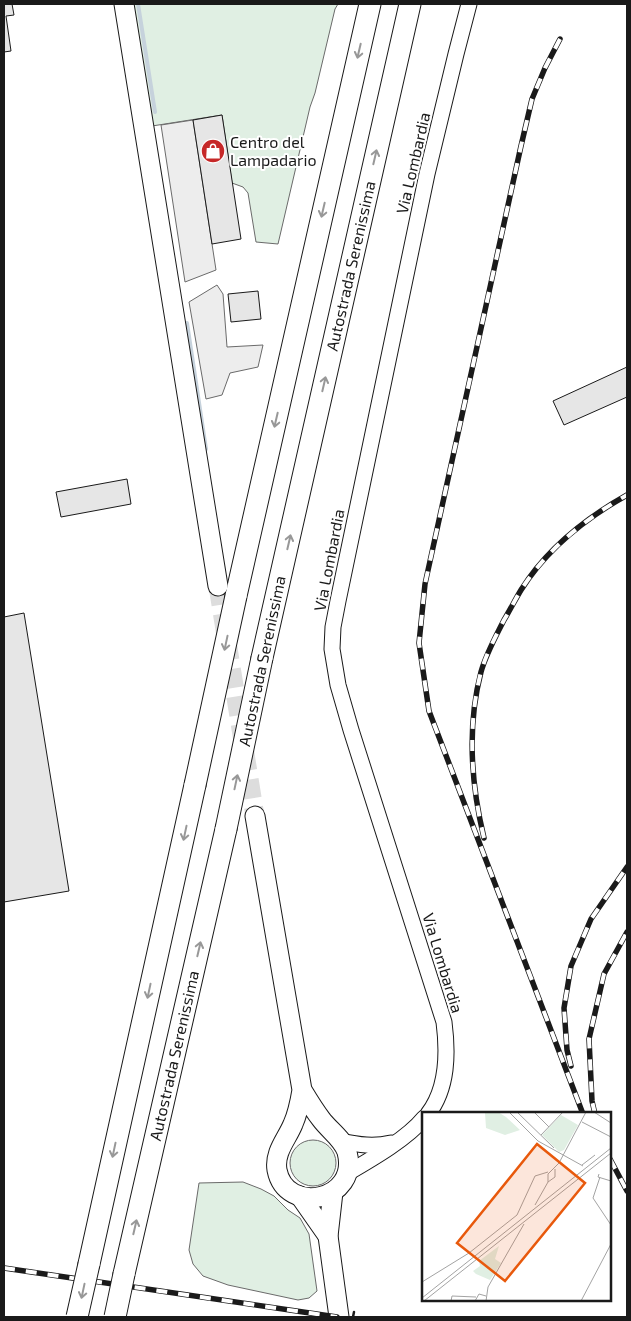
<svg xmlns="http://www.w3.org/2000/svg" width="631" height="1321" viewBox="0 0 631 1321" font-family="'Exo 2',sans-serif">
	<rect width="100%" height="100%" fill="#fff"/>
	<!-- green -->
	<g fill="#e0efe3" stroke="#6a6a6a">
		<polygon points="133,4 338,4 335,9 315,93 310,107 278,244 256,242 248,193 243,187 232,183 222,115 152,126"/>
		<circle cx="313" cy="1163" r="23"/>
		<polygon points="243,1182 261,1189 274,1196 288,1210 300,1218 309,1234 317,1291 309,1298 298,1300 228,1285 203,1276 193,1264 189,1250 199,1183"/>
	</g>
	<!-- parking -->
	<g fill="#ededed" stroke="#6a6a6a">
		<polygon points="193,120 216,270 185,282 161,125"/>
		<polygon points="217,285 223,294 227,347 263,345 258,367 230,373 222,395 206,399 189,302"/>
	</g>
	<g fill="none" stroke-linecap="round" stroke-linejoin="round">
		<!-- stream -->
		<g stroke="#c6d2dc" stroke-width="4">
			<polyline points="138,4 155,112"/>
			<polyline points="187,323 206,449"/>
		</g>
	</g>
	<!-- building -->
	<g fill="#e6e6e6" stroke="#1a1a1a">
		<polygon points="4,4 12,4 14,15 6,16 11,51 4,52"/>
		<polygon points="222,115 241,239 212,244 193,120"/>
		<polygon points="258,291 261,319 231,322 228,294"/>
		<polygon points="627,367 627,397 564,425 553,401"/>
		<polygon points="127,479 131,504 61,517 56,492"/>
		<polygon points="24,613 69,891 4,902 4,617"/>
	</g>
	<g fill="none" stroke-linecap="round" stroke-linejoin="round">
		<!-- major-tunnel -->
		<polyline stroke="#ddd" stroke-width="19" stroke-dasharray="19 9" stroke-linecap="butt" points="218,586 255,816"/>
		<!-- minor casing -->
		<g stroke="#1a1a1a" stroke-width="17">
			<g id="minor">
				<path d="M 428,1114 C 448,1088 448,1053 444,1022 L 351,730 L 338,685 L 332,649 L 333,627 L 338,601 L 427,174 L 456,54 L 469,4"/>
				<path d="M 341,1141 C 359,1145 374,1147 391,1143"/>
				<path d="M 346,1174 C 370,1160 407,1139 424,1118"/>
			</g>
		</g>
		<!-- major casing -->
		<g stroke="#1a1a1a" stroke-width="21">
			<g id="major">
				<polyline points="124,4 218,586"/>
				<path d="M 255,816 L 302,1090 C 300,1102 298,1113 293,1124 C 287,1139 274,1152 277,1170 C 286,1216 360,1201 347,1152 C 343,1139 329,1130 321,1119 C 314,1110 308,1100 302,1090"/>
				<polyline points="333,1192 328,1236 339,1317"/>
				<polyline points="300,1196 328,1236"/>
			</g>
		</g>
		<!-- highway casing -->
		<g stroke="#1a1a1a" stroke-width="23">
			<g id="highway">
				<polyline points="236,596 370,4"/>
				<path id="s1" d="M 262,658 L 410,4"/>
				<polyline points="89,1264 195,785"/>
				<path id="s2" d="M 124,1274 L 226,829"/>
			</g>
		</g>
		<!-- minor -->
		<use href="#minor" stroke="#fff" stroke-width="15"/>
		<!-- major -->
		<use href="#major" stroke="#fff" stroke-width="19"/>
		<!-- highway -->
		<use href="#highway" stroke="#fff" stroke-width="21"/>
		<!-- rail casing -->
		<g stroke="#1a1a1a" stroke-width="5.5">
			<g id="rail">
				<polyline points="560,39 545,68 532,99 521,146 425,584 419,643 429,711 583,1114"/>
				<path d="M 484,838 C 471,784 467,726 481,672 C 486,654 496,636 504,620 C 510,610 515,600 521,590 C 546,550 586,518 627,495"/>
				<polyline points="571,1066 567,1050 564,1008 571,966 591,919 627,867"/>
				<polyline points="595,1114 592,1101 589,1039 604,974 627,932"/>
				<polyline points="610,1159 627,1191"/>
				<polyline points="4,1268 337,1317"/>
			</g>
		</g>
		<!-- rail -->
		<use href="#rail" stroke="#fff" stroke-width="4" stroke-dasharray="11" stroke-linecap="butt"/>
		<!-- highway-bridge casing -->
		<g stroke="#1a1a1a" stroke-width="23" stroke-linecap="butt">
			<g id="highway-bridge">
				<polyline points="195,785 236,596"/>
				<polyline points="226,829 262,658"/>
				<polyline points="77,1317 89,1264"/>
				<polyline points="115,1317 124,1274"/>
			</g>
		</g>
		<!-- highway-bridge -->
		<use href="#highway-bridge" stroke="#fff" stroke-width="21"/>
		<!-- wall -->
		<polyline stroke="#1a1a1a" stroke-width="2.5" points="353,1317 354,1312"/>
	</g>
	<!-- one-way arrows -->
	<defs><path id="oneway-shaft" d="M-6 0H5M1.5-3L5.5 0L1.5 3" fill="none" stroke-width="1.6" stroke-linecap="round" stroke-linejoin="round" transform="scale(1.25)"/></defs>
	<g stroke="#989898">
		<use href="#oneway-shaft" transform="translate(359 51) rotate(103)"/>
		<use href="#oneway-shaft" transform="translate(375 157) rotate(-77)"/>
		<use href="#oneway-shaft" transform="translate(323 210) rotate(103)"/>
		<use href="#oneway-shaft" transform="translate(324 384) rotate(-77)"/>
		<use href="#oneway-shaft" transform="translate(276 420) rotate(103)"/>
		<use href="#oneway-shaft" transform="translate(289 542) rotate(-77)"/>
		<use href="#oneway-shaft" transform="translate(226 643) rotate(102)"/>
		<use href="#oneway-shaft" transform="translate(236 782) rotate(-78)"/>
		<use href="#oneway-shaft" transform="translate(185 833) rotate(102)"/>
		<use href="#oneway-shaft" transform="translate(199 949) rotate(-77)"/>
		<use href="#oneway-shaft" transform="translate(149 991) rotate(102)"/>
		<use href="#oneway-shaft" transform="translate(114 1150) rotate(102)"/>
		<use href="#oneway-shaft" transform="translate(135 1227) rotate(-77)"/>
		<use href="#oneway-shaft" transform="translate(83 1291) rotate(102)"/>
	</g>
	<!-- icons -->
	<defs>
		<g id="shop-disc" transform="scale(1.25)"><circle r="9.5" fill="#c62828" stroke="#fff"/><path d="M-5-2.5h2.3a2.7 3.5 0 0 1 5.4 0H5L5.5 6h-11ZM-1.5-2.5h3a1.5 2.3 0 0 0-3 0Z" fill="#fff"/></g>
	</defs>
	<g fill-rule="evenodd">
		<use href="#shop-disc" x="213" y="151"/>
	</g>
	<g text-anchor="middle" stroke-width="4" stroke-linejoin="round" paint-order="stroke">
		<!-- poi labels -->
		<g font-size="16" fill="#1a1a1a" stroke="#fff" text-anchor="start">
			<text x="230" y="148">Centro del<tspan x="230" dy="18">Lampadario</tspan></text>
		</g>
		<!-- street labels -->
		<g font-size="16" fill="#1a1a1a" stroke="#fff">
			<text transform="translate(413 163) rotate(-77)" y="6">Via Lombardia</text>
			<text dy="6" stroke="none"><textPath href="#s1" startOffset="402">Autostrada Serenissima</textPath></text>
			<text transform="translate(329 560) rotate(-79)" y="6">Via Lombardia</text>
			<text transform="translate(262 661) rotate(-78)" y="6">Autostrada Serenissima</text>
			<text transform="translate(443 963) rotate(73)" y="6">Via Lombardia</text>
			<text dy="6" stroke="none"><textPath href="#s2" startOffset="224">Autostrada Serenissima</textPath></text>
		</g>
	</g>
	<!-- overview -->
	<g transform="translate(422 1112)">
		<rect width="189" height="189" fill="#fff"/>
		<path d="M 76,0 L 84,5 L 98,18 L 83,23 L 64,16 L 63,1 ZM 139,3 L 156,13 L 142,38 L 137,40 L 120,23 ZM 77,134 L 73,147 L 79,151 L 68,168 L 54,162 L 51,159 L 58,154 L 57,149 Z" fill="#e0efe3"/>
		<path fill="none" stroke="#a3a3a3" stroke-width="1" d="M 87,0 L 116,29 L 161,54M 95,0 L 132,36M 112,0 L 127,15M 172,0 L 189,11M 160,10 L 189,25M 119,23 L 141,0M 160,53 L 173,43M 177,62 L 176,65 L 189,69M 178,65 L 171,86 L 189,113M 126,70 L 133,65 L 133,57M 113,93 L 126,70 L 126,62 L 137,51 L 164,0M 0,170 L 47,141 L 95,103 L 113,64 L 126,60M 0,186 L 189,36M 2,189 L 189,41M 29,189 L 30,184 L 54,185M 53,189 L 57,182 L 64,184M 64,189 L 66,175 L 102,112M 159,189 L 189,132"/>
		<path fill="#e8590c" fill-opacity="0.15" stroke="#e8590c" stroke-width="2.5" d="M 115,32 L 163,71 L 83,169 L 35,131 Z"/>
		<rect width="189" height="189" fill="none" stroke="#1a1a1a" stroke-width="2.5"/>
	</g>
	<!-- border -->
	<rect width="631" height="1321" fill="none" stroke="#1a1a1a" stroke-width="10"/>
</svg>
